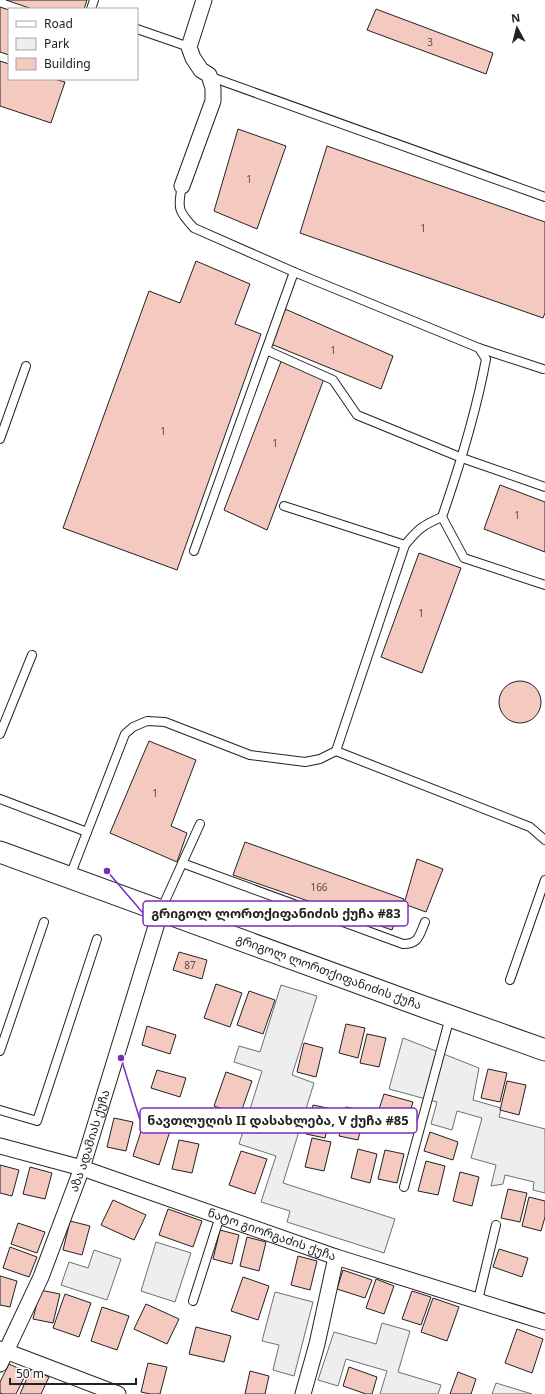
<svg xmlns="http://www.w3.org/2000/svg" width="545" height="1394" viewBox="0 0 545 1394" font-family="'Noto Sans','Noto Sans Georgian',sans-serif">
	<rect width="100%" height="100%" fill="#fff"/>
	<!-- green -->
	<g fill="#eee" stroke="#6f6f6f">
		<polygon points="281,985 317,996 292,1075 314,1083 283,1183 395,1219 384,1253 287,1222 290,1211 261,1202 276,1156 239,1144 262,1071 234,1062 239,1046 260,1052"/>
		<polygon points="403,1038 479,1068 473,1100 501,1108 499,1117 545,1129 545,1193 533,1190 534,1182 505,1175 503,1184 491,1186 496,1165 471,1158 482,1118 457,1111 452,1130 431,1124 437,1102 389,1089"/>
		<polygon points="156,1242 191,1253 175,1302 141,1291"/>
		<polygon points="94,1250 121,1259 107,1300 61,1285 69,1262 88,1268"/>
		<polygon points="275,1292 313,1302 294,1376 273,1370 279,1345 262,1341"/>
		<polygon points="382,1323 410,1331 398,1372 441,1385 438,1394 380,1394 387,1371 346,1359 338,1386 318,1380 334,1332 376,1344"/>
		<polygon points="496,1383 532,1394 492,1394"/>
	</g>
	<!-- building -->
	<g fill="#f3c9c0" stroke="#222">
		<polygon points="6,0 87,0 84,9 32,9"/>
		<polygon points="0,7 9,10 9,55 0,52"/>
		<polygon points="376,9 493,53 486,74 367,30"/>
		<polygon points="0,61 9,64 9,79 54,79 65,82 51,123 0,106"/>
		<polygon points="238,129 286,146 257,229 214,211"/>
		<polygon points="327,146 545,222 545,313 543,318 300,233"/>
		<polygon points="196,261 250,284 235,324 261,334 177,570 63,528 149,291 180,303"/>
		<polygon points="285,309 393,356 381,389 271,344"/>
		<polygon points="282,359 325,376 267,530 224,510"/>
		<polygon points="500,485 545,502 545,552 484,529"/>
		<polygon points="419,553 461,568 422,673 381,657"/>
		<circle cx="520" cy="702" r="21"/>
		<polygon points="149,741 196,760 171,826 187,833 177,862 110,833"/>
		<polygon points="245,842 404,899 392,930 233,875"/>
		<polygon points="417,859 443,869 426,912 404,904"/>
		<polygon points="179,952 207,960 202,979 173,970"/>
		<polygon points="216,984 242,993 230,1027 204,1018"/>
		<polygon points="249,991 275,1000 263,1034 237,1025"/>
		<polygon points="346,1024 365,1028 358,1058 339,1053"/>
		<polygon points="147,1026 176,1035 170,1054 142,1045"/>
		<polygon points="367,1034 386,1038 379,1067 360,1063"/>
		<polygon points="304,1043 323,1048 316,1077 297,1072"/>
		<polygon points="488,1069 507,1073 500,1102 481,1098"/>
		<polygon points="157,1070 186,1078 180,1097 151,1088"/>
		<polygon points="226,1072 252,1081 240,1115 214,1106"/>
		<polygon points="507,1081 526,1085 519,1115 500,1110"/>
		<polygon points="384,1094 413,1102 407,1121 378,1112"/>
		<polygon points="313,1105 332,1109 325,1138 306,1134"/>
		<polygon points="346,1107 365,1111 358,1140 339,1136"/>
		<polygon points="114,1118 133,1122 126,1151 107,1147"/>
		<polygon points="144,1122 170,1131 159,1165 133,1156"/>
		<polygon points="430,1132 458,1142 453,1160 424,1151"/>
		<polygon points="312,1138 331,1142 324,1171 305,1167"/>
		<polygon points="179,1140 199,1144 192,1173 172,1169"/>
		<polygon points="358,1149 377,1154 370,1183 351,1178"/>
		<polygon points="385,1150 404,1154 397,1183 378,1179"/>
		<polygon points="241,1151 267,1159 255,1194 229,1185"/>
		<polygon points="426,1161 445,1166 438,1195 418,1191"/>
		<polygon points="0,1165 19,1170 12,1196 0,1193"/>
		<polygon points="30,1167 52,1173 45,1199 23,1194"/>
		<polygon points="460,1172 479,1177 472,1206 453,1201"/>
		<polygon points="508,1189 527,1193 520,1222 501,1218"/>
		<polygon points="529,1197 545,1201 545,1217 541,1231 522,1226"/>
		<polygon points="113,1200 146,1215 134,1240 101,1225"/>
		<polygon points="168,1209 202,1221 193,1247 159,1235"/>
		<polygon points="70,1221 90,1226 82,1255 63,1250"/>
		<polygon points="18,1223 45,1232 37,1253 11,1244"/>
		<polygon points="220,1230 239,1235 232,1264 213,1259"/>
		<polygon points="247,1237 266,1242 259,1271 240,1266"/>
		<polygon points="10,1247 37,1257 29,1277 3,1268"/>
		<polygon points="499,1249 528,1258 522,1277 493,1267"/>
		<polygon points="298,1256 317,1261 310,1290 291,1285"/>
		<polygon points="343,1270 372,1280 365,1298 337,1289"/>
		<polygon points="0,1276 17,1281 10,1307 0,1305"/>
		<polygon points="243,1277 269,1286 258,1320 231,1311"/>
		<polygon points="376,1279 394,1286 384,1314 366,1308"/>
		<polygon points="40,1290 60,1294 53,1323 33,1319"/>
		<polygon points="412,1291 431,1297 421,1325 402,1319"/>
		<polygon points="65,1294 91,1303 79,1337 53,1328"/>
		<polygon points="433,1298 459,1307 447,1341 421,1332"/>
		<polygon points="146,1304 179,1319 167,1344 134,1329"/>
		<polygon points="102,1307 129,1316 117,1350 91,1341"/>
		<polygon points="196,1327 231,1336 224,1362 189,1354"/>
		<polygon points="517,1329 543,1339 532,1373 505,1363"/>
		<polygon points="148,1363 167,1367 160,1394 150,1394 141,1392"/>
		<polygon points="9,1364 27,1372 16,1394 3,1394 0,1393 0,1382"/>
		<polygon points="349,1367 377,1377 372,1394 366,1394 343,1386"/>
		<polygon points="31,1369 49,1377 41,1394 20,1394"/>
		<polygon points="250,1371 269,1376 265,1394 245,1394"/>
		<polygon points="458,1372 476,1379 471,1394 450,1394"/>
	</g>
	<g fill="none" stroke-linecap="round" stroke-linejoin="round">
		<!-- lane casing -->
		<g stroke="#222" stroke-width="10">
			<g id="lane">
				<polyline points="91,9 94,0"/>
				<polyline points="137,29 189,47"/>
				<polyline points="209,75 214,78 545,197"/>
				<path d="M 182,186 C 177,209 179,212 194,228 L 294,272 L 479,348 L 486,359 C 476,413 460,465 442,517 L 464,558 L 545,585"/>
				<polyline points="479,348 543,369"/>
				<polyline points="266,350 333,380 357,415 462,458 545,487"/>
				<polyline points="0,439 26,366"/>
				<polyline points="284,506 405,545"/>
				<path d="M 442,517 C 423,525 418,529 405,545 L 336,751 L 530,827 L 545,840"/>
				<polyline points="194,551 294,272"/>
				<polyline points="0,734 32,655"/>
				<polyline points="0,799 87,832"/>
				<path d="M 182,863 L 403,944 C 419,944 419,936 425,922"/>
				<polyline points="70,876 125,734 133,727 147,721 165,722 250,755 305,762 320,759 336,751"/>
				<polyline points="161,910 200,824"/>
				<polyline points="510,980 545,880"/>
				<polyline points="0,1051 44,922"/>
				<polyline points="0,1110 37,1121 97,939"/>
				<polyline points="404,1187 450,1017"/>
				<polyline points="478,1300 496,1225"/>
				<polyline points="193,1301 220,1216"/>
			</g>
		</g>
		<!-- street casing -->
		<g stroke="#222" stroke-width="17">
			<g id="street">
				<polyline points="182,186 213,101 213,88 209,75 201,70 193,58 189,47 204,0"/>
				<path id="s1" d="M 0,1146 L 82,1168 L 336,1257 L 545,1322"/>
				<polyline points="0,1349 118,1394"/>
				<path id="s2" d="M 0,1364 L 41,1277 L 82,1168 L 161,910"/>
				<polyline points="303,1394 317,1344 336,1257"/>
			</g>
		</g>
		<!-- secondary casing -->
		<g stroke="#222" stroke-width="23">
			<g id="secondary">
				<path id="s3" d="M 0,852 L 416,1004 L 545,1050"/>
			</g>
		</g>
		<!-- lane -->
		<use href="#lane" stroke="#fff" stroke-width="8"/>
		<!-- street -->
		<use href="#street" stroke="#fff" stroke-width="15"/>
		<!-- secondary -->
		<use href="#secondary" stroke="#fff" stroke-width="21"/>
	</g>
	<g text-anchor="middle" stroke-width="3" stroke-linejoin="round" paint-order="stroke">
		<!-- number labels -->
		<g font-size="10" fill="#564c4a">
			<text x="430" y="46">3</text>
			<text x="249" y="183">1</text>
			<text x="423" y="232">1</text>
			<text x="333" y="354">1</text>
			<text x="163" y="435">1</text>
			<text x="275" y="447">1</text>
			<text x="517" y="519">1</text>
			<text x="421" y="617">1</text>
			<text x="155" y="797">1</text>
			<text x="319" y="891">166</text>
			<text x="190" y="969">87</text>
		</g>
		<!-- street labels -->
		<g font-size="12" fill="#222" stroke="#fff">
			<text dy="4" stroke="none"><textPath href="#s3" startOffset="350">გრიგოლ ლორთქიფანიძის ქუჩა</textPath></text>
			<text dy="4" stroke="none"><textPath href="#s2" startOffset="241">აზა ადამიას ქუჩა</textPath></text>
			<text dy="4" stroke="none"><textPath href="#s1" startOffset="286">ნატო გიორგაძის ქუჩა</textPath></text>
		</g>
	</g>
	<!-- callouts -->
	<path fill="none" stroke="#7b2cbf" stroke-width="1.5" d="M107 871L143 913M121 1058L140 1120"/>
	<g fill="#7b2cbf" stroke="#fff" stroke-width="1.5">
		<circle cx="107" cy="871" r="4"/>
		<circle cx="121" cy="1058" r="4"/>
	</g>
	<g fill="#fff" stroke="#7b2cbf" stroke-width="1.5">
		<rect x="143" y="901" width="265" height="25" rx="4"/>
		<rect x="140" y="1108" width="277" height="25" rx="4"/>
	</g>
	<g font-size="13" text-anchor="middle" font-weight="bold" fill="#222">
		<text x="276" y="918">გრიგოლ ლორთქიფანიძის ქუჩა #83</text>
		<text x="278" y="1125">ნავთლუღის II დასახლება, V ქუჩა #85</text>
	</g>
	<!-- legend -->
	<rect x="8" y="8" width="130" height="72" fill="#ffffff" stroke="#a7a7a7"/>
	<rect x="16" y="21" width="20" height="6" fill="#ffffff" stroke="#a7a7a7"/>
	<text x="44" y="28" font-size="12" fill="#222222">Road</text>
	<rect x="16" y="38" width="20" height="12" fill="#eeeeee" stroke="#a7a7a7"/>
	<text x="44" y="48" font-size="12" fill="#222222">Park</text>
	<rect x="16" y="58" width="20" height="12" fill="#f3c9c0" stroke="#a7a7a7"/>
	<text x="44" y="68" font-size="12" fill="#222222">Building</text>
	<!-- north arrow -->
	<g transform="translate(517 28) rotate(353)" stroke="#ffffff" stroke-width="3" paint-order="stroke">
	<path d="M0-3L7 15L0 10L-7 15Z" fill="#222222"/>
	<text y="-6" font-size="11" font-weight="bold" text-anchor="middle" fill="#222222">N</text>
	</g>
	<!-- scale -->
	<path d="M10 1378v6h126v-6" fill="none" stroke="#222222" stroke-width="2"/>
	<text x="16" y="1378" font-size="12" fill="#222222" stroke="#ffffff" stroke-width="3" paint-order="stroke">50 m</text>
</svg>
